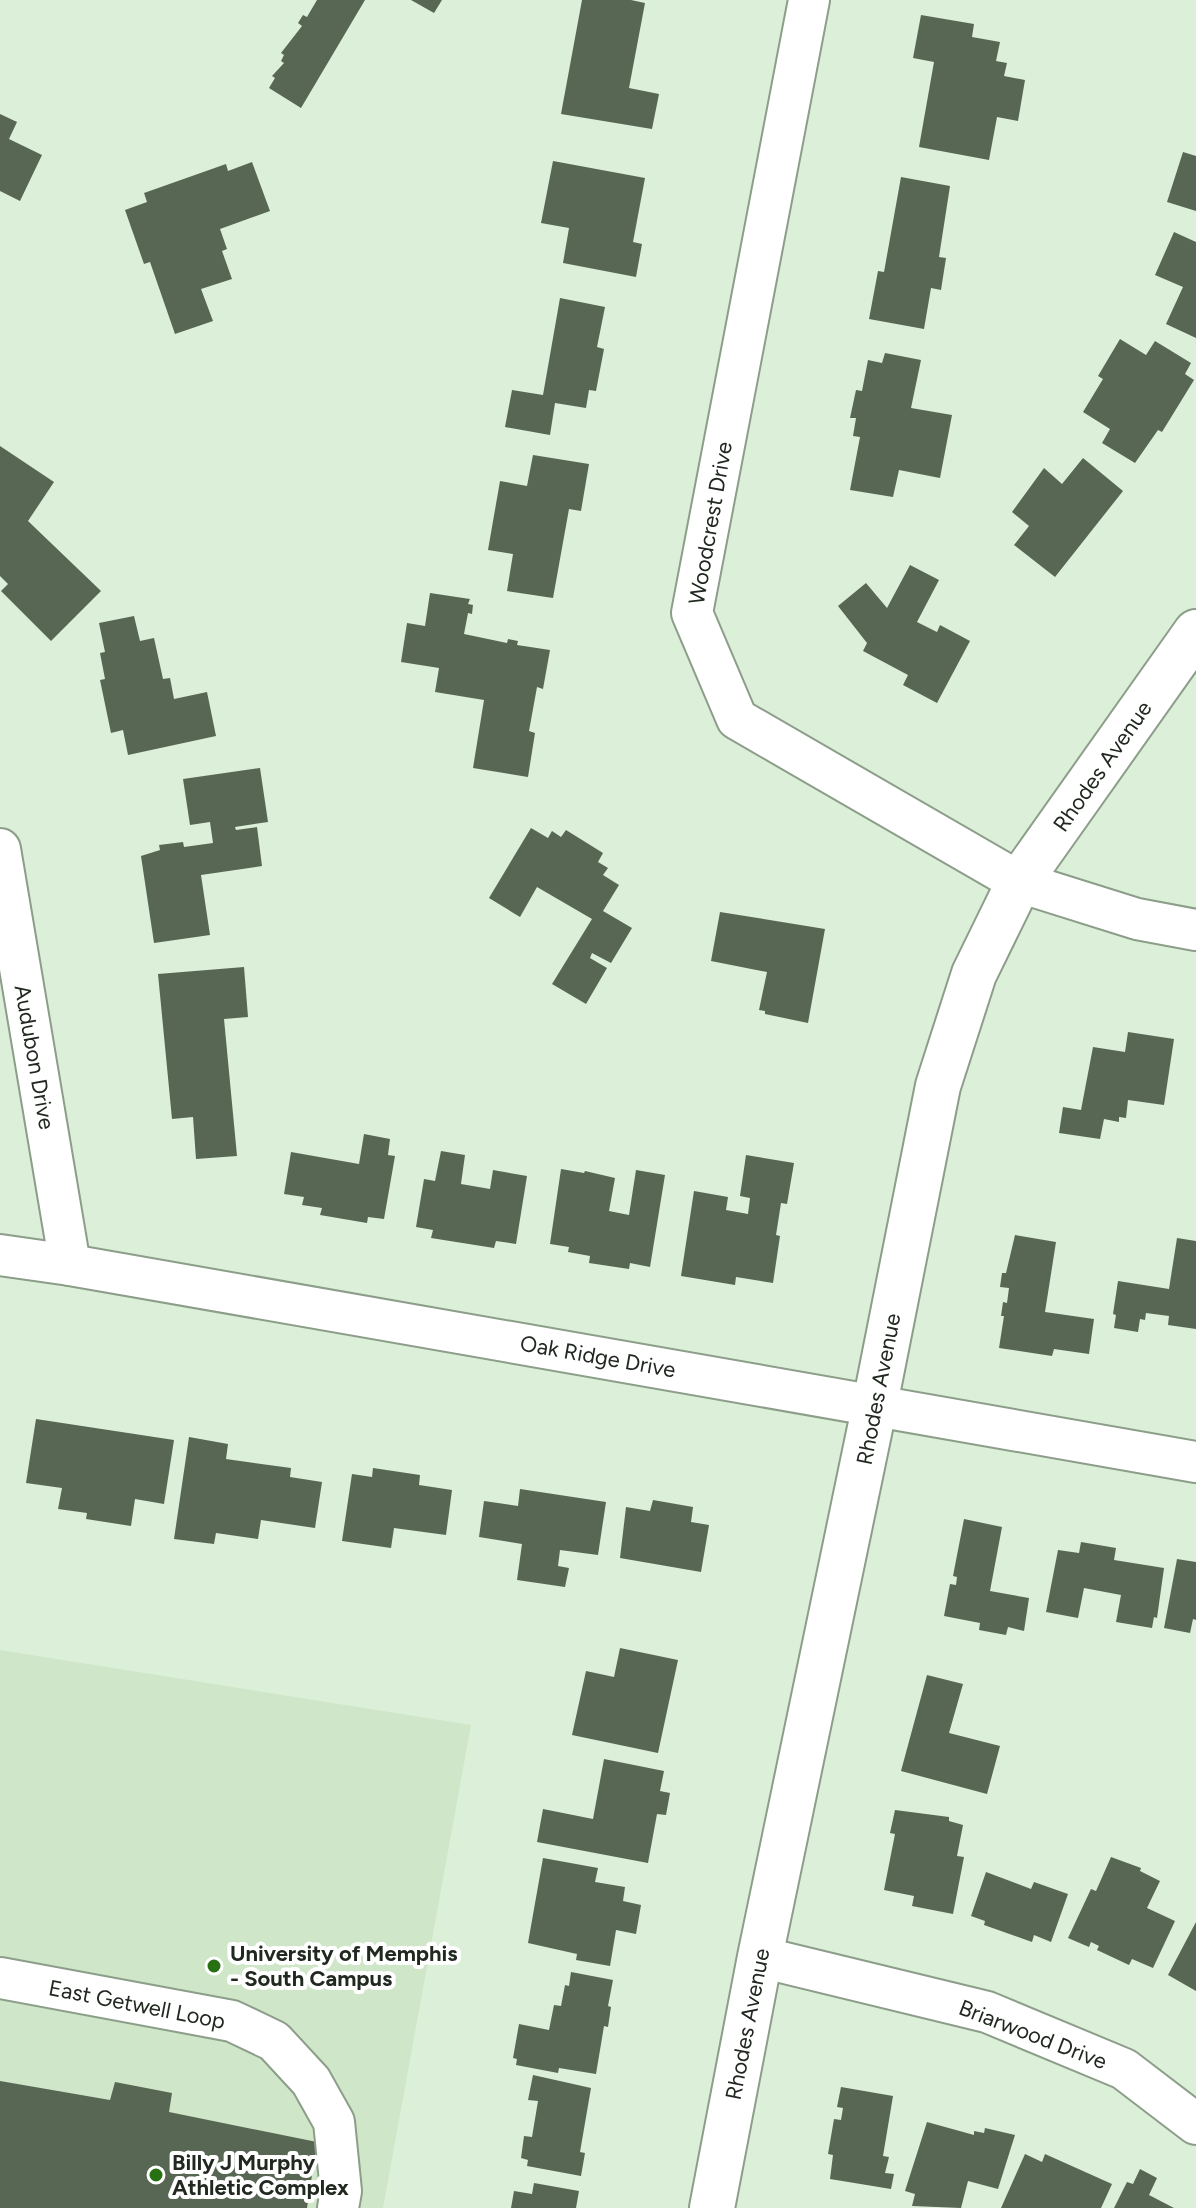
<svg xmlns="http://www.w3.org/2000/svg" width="1196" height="2208" viewBox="0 0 1196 2208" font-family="Figtree,sans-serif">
	<rect width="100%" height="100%" fill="#dcefd8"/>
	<!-- built -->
	<polygon fill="#cfe6c9" points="0,1650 471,1725 383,2208 0,2208"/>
	<!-- building -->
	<g fill="#576753">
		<polygon points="317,0 365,0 301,108 269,88 275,78 272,76 284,63 281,61 284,55 281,53 302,26 298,23 303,15 307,17"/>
		<polygon points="411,0 442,0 434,13"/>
		<polygon points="582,0 631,0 645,3 629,88 659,94 652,129 561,114"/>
		<polygon points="921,15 974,24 972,37 1000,42 996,61 1007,63 1004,76 1025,80 1018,121 997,117 989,160 919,147 934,62 913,58"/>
		<polygon points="0,114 17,122 9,139 42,155 20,201 0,191"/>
		<polygon points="1183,152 1196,156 1196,211 1167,202"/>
		<polygon points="553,161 645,178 633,242 642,244 636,277 563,263 569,228 541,223"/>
		<polygon points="252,162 270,211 220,229 227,249 222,251 232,279 201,289 213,321 175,334 150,262 144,264 125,210 147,202 144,193 226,164 228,171"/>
		<polygon points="901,177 950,186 939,257 946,258 941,290 931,288 924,329 869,319 878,271 884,272"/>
		<polygon points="1174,232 1196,242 1196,338 1166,324 1183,287 1155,275"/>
		<polygon points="560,298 605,307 597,347 604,349 596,391 589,390 586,408 555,403 550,435 505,427 512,390 543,395"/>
		<polygon points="1120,339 1146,355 1155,341 1191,363 1185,374 1194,380 1162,432 1158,430 1135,463 1102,443 1110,429 1083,412 1103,379 1098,376"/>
		<polygon points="885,353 921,360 911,408 952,415 940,478 899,470 893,497 850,490 860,437 853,436 856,418 850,418 856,390 862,391 868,360 882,363"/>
		<polygon points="0,446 54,482 28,521 101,591 51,641 1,591 8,584 0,576"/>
		<polygon points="533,455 589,464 581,511 569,509 553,598 507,591 513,554 488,550 500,481 527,486"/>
		<polygon points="1083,458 1123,491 1055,577 1014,545 1029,526 1012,512 1044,468 1062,484"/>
		<polygon points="910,565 939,580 917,622 937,632 940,625 970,641 937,703 903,685 908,675 863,651 867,643 838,606 866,583 887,608"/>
		<polygon points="430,593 470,599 468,604 473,605 472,614 468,613 464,634 507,643 508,639 518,641 517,645 550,650 543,689 537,687 529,731 535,733 528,777 473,768 484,700 435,692 439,668 401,662 407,623 425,626"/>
		<polygon points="134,616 140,641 154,638 163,679 170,678 174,699 207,692 216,736 128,755 123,730 111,733 100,680 105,679 100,653 105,652 99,623"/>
		<polygon points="260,768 268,822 235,827 236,830 257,827 262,866 201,875 210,935 154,943 141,856 160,850 159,845 183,842 184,847 213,843 210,822 190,825 183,779"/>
		<polygon points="531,828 548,838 552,831 561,837 566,830 603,853 598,862 608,868 603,875 619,885 603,911 632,928 611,963 592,953 590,958 607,968 586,1004 552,984 592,919 537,887 520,917 489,898"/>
		<polygon points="720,912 825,929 808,1023 765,1014 765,1011 759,1010 767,972 711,961"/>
		<polygon points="244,967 248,1017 224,1019 237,1156 196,1159 193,1117 172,1119 158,974"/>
		<polygon points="1128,1032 1174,1039 1164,1105 1128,1100 1126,1118 1119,1117 1119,1122 1104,1119 1100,1139 1059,1133 1063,1107 1081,1110 1093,1047 1125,1052"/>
		<polygon points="364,1134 390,1139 388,1155 395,1156 384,1219 368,1217 367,1223 320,1215 322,1208 302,1205 304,1197 284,1194 291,1152 359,1164"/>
		<polygon points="441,1151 465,1155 461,1184 490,1189 493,1170 527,1176 516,1244 496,1241 494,1248 431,1238 433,1230 416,1227 424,1179 435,1181"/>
		<polygon points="746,1155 794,1163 787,1204 781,1203 776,1235 780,1236 773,1283 736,1277 735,1285 681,1276 694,1191 728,1197 726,1210 748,1214 750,1198 740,1196"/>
		<polygon points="561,1169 584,1173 585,1171 615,1178 609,1211 629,1215 636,1170 665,1175 650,1267 630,1263 629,1269 589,1263 590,1256 568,1252 569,1247 550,1244"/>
		<polygon points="1015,1235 1056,1242 1045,1312 1094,1319 1089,1354 1054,1349 1052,1356 999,1348 1004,1316 1001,1316 1003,1302 1007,1303 1009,1288 1000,1287 1002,1273 1006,1273"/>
		<polygon points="1177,1238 1196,1241 1196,1329 1168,1325 1169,1316 1146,1313 1145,1320 1140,1319 1138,1332 1114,1328 1116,1315 1113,1314 1118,1281 1169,1289"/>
		<polygon points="36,1419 174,1440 164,1504 135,1499 131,1526 86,1519 87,1513 58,1509 62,1488 26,1483"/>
		<polygon points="189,1437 228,1444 226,1459 291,1468 290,1477 322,1482 315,1528 261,1520 258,1539 216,1533 214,1544 174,1539"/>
		<polygon points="373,1468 420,1475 419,1485 452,1490 446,1535 394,1528 391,1548 342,1541 352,1474 372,1477"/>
		<polygon points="520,1489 606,1502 598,1555 560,1550 558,1566 569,1568 565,1587 517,1580 522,1544 479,1537 484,1501 518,1506"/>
		<polygon points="653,1500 693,1507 691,1522 709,1525 701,1572 620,1558 626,1507 650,1511"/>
		<polygon points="964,1519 1002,1527 990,1591 1029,1598 1024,1631 1008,1627 1006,1635 979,1630 980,1623 944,1616 950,1584 956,1585 957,1577 953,1576"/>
		<polygon points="1081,1542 1116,1548 1114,1560 1164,1568 1157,1618 1154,1617 1152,1628 1116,1622 1121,1595 1084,1588 1078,1618 1046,1612 1058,1550 1079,1553"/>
		<polygon points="1177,1559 1196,1562 1196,1620 1193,1619 1190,1633 1164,1628"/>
		<polygon points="620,1648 678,1660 658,1753 572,1735 586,1671 614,1677"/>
		<polygon points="927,1675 963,1684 949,1733 1000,1746 987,1794 901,1771"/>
		<polygon points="604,1759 664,1771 660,1791 670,1793 666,1815 657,1814 648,1863 537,1842 543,1809 593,1819"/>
		<polygon points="895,1810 949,1817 949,1821 963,1825 957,1856 964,1857 953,1914 912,1906 914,1896 884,1890 895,1834 890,1833"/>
		<polygon points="1111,1857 1141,1868 1140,1871 1160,1881 1147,1908 1175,1921 1153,1968 1132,1959 1129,1965 1097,1950 1099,1946 1091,1942 1089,1947 1068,1938 1091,1889 1096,1891"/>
		<polygon points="543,1858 598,1868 595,1882 625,1887 623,1901 641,1905 636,1934 616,1930 610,1966 576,1960 577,1954 528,1943"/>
		<polygon points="986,1872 1031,1889 1034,1882 1068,1894 1051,1942 1034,1935 1032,1942 984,1925 985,1921 971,1916"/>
		<polygon points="1196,1922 1196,1991 1168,1975"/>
		<polygon points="571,1972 613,1980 608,2006 611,2007 608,2027 604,2026 596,2074 559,2068 558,2073 516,2065 517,2059 513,2058 519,2024 549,2030 554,2005 561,2006 565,1985 569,1986"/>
		<polygon points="533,2075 591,2088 580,2152 585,2153 581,2176 527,2166 528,2160 521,2158 524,2136 532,2137 538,2101 528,2100"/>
		<polygon points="0,2081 110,2100 115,2082 172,2093 169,2112 317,2142 307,2208 0,2208"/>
		<polygon points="841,2087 893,2096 883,2156 889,2157 885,2173 894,2174 891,2189 830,2179 833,2155 828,2154 834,2119 841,2120 843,2108 837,2107"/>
		<polygon points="927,2122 974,2135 974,2131 984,2133 985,2128 1015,2135 998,2189 968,2181 961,2208 912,2206 915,2194 905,2191"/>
		<polygon points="1025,2154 1042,2162 1045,2154 1112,2184 1101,2208 1001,2208"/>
		<polygon points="1140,2169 1157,2178 1149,2195 1174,2208 1114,2208 1127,2182 1133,2184"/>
		<polygon points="534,2183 579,2191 576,2208 511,2208 514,2191 532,2194"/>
	</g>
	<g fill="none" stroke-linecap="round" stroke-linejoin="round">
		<!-- minor casing -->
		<g stroke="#8c9e89" stroke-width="44">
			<g id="minor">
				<polyline points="809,0 692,613 737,719 1019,882 1137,919 1196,930"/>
				<polyline points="0,849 70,1265"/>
				<polyline points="0,1255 70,1265 1196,1462"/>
				<polyline points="760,1957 987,2012 1124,2069 1196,2124"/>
				<polyline points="0,1978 232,2021 274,2041 311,2081 334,2122 341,2191 338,2208"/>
			</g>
		</g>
		<!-- secondary casing -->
		<g stroke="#8c9e89" stroke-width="48">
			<polyline id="secondary" points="712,2208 760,1957 875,1404 938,1086 974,974 1019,882 1196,632"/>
		</g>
		<!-- minor -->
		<use href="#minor" stroke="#fff" stroke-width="40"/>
		<!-- secondary -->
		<use href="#secondary" stroke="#fff" stroke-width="44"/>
	</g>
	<!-- markers -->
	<g fill="#287113" stroke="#fff" stroke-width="3">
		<circle cx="214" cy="1966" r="8"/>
		<circle cx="156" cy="2175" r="8"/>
	</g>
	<g text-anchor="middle" stroke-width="8" stroke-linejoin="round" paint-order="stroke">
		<!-- street labels -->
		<g font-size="22" fill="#212820" stroke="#fff">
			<text transform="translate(710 523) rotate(-80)" y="8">Woodcrest Drive</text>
			<text transform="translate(1102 766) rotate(-55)" y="8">Rhodes Avenue</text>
			<text transform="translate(35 1057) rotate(80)" y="8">Audubon Drive</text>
			<text transform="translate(598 1356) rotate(10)" y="8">Oak Ridge Drive</text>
			<text transform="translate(878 1389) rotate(-79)" y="8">Rhodes Avenue</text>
			<text transform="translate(137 2004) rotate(11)" y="8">East Getwell Loop</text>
			<text transform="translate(747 2024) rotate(-79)" y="8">Rhodes Avenue</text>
			<text transform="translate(1033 2034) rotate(21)" y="8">Briarwood Drive</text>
		</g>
		<!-- poi labels -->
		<g font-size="22" font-weight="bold" fill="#212820" stroke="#fff" text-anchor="start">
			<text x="230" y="1961">University of Memphis<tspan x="230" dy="25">- South Campus</tspan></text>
			<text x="172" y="2170">Billy J Murphy<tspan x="172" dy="25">Athletic Complex</tspan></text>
		</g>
	</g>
</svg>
